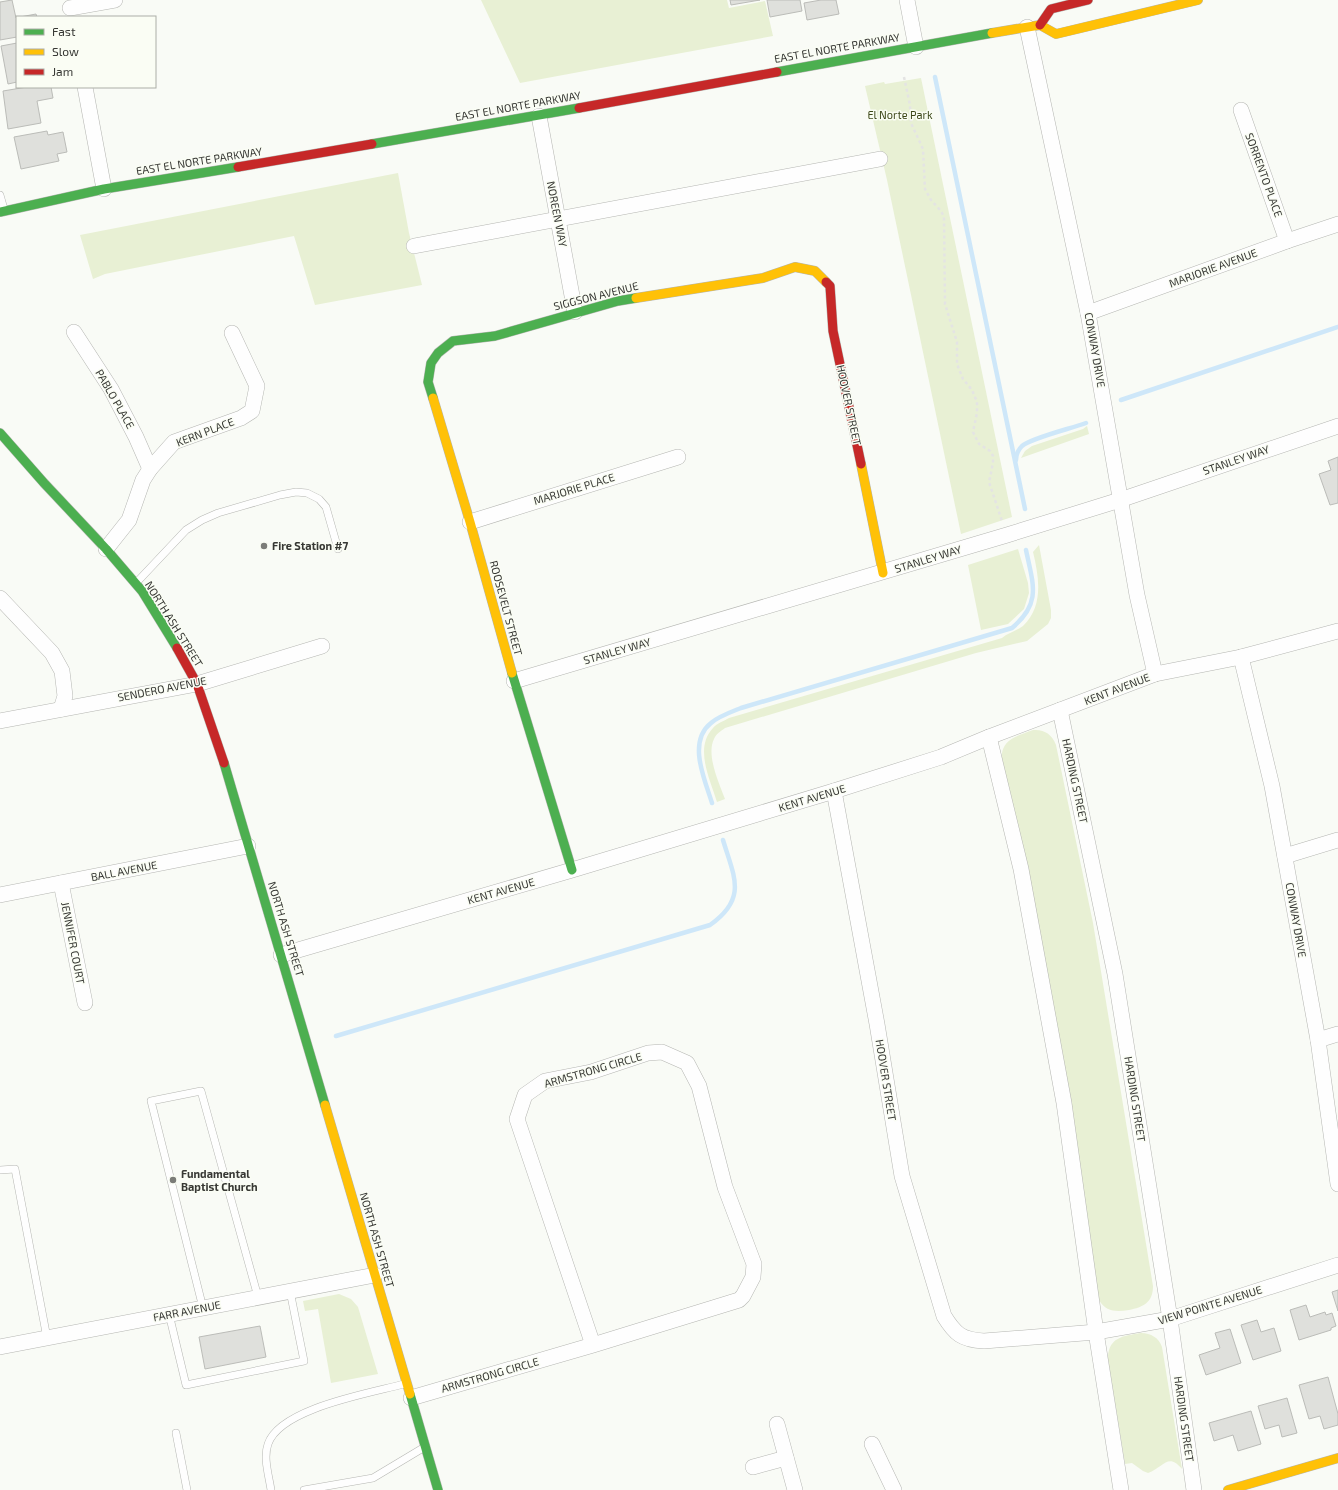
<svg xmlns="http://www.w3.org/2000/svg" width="1338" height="1490" viewBox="0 0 1338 1490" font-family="'Exo 2',sans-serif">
	<rect width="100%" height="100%" fill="#f9fbf6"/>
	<!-- green -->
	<g fill="#e8f0d4">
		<polygon points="481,0 727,0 729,8 765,1 773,36 520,83"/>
		<polygon points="921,78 1012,517 961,534 887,180 865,86 884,82 885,84"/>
		<polygon points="398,173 409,233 422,285 315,305 294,236 105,274 93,279 80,235"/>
		<polygon points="1087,426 1089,434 1021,458 1025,451 1032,446 1083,429"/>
		<path d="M 1039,545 L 1051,610 L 1051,618 L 1048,624 L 1027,641 L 976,653 L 725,728 C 721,731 716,734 714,739 C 706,755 719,783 725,799 L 717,802 C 710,779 694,748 713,728 C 717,723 724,721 729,718 L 1002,638 C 1008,633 1016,631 1023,626 C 1044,606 1039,577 1033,552 Z"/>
		<polygon points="1018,549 1028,583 1029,593 1024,609 1008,624 981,630 968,565"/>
		<path d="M 1033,730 C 1044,729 1052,734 1056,745 L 1093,923 L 1153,1286 C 1153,1303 1143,1307 1129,1310 C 1116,1312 1106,1312 1099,1300 L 1002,759 C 1000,740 1017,736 1033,730 Z"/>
		<polygon points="339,1294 351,1299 358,1307 378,1374 331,1383 318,1309 305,1311 303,1301"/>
		<path d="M 1141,1333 C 1151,1333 1159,1338 1162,1347 L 1182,1469 C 1168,1452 1164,1467 1148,1473 L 1143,1471 L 1132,1463 L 1125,1464 L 1108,1361 C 1107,1337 1123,1336 1141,1333 Z"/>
	</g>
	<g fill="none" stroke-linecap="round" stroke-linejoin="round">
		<!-- stream -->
		<g stroke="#cee7f9" stroke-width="4.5">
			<polyline points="935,77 1025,509"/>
			<polyline points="1121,400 1338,327"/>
			<path d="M 1016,460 C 1016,455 1018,450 1022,446 C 1031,438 1073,428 1086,423"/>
			<path d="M 712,803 C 705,780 687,742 711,723 C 719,716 731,712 741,708 L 1012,628 C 1042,603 1033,584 1026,550"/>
			<path d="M 336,1036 L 710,925 C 748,898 734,877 723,840"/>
		</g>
	</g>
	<!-- building -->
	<g fill="#dfe0dc" stroke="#bbbcb8">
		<polygon points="12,0 16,18 17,18 17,37 0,40 0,2"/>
		<polygon points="730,0 760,0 731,5"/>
		<polygon points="767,0 800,0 802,11 770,17"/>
		<polygon points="821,0 836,0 839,14 807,20 804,3"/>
		<polygon points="36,14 37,17 20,17"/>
		<polygon points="17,43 17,82 8,84 1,46"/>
		<polygon points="27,87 51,87 53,98 37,101 41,123 8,129 3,91"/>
		<polygon points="47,131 48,135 63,132 67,152 57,154 59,161 21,169 14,137"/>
		<polygon points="1338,457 1338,503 1330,505 1319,474 1331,470 1328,461"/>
		<polygon points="1338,1290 1338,1311 1332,1292"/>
		<polygon points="1306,1305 1310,1317 1325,1312 1326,1315 1332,1313 1336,1326 1331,1328 1331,1330 1299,1340 1290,1310"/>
		<polygon points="1257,1320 1261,1332 1274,1328 1281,1351 1253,1360 1241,1325"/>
		<polygon points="260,1326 266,1357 205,1369 199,1337"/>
		<polygon points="1230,1329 1241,1363 1206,1375 1199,1355 1220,1348 1215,1333"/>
		<polygon points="1328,1377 1338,1414 1338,1425 1324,1429 1320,1416 1309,1419 1299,1385"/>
		<polygon points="1287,1398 1297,1433 1282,1437 1279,1425 1265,1429 1258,1406"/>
		<polygon points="1251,1411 1261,1444 1238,1451 1233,1435 1214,1441 1209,1423"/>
	</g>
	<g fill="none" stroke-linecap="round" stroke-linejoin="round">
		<!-- lane casing -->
		<g stroke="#b5b6b2" stroke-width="8">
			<g id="lane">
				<polyline points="0,195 4,209"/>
				<polyline points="137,582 186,530 202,520 218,513 280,495 296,492 307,493 319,499 326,507 338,549"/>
				<polyline points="0,1170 15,1169 47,1338"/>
				<polyline points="203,1308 151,1101 201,1091 258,1297"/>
				<polyline points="169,1314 186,1385 304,1361 290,1291"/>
				<polyline points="176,1433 187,1490"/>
				<path d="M 271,1490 C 269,1476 263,1458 268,1444 C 280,1408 371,1393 404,1384"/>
				<polyline points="304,1490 373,1478 423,1448"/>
			</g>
		</g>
		<!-- street casing -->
		<g stroke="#b5b6b2" stroke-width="16">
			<g id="street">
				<polyline points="907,0 916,47"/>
				<polyline points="70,8 115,0"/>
				<polyline points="1027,27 1088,313 1137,595 1155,674"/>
				<polyline points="85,87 104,189"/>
				<polyline points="1241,110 1287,241"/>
				<polyline points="539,116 575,312"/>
				<polyline points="414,246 880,159"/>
				<polyline points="1088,313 1287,241 1338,224"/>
				<polyline points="74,332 111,389 136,437 150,469"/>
				<polyline points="470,522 678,457"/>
				<polyline points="106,549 129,520 143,480 150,469 174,442 241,418 252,411 257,386 232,333"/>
				<polyline points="0,598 52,653 62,671 65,696 61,709"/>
				<polyline points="1241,657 1272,786 1318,1040 1338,1184"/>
				<polyline points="514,681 1007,535 1120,500 1338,426"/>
				<polyline points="1060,710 1115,974 1170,1319 1194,1490"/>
				<polyline points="0,721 197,684 322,646"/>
				<polyline points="989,737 1021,869 1064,1103 1096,1332 1121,1490"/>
				<path d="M 834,791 L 877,1024 L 902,1176 L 944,1316 C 955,1334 962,1340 984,1341 L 1096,1332 L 1170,1319 L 1338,1265"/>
				<polyline points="1285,856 1338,840"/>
				<polyline points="61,883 85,1003"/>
				<polyline points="0,895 248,846"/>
				<polyline points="281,955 572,870 834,791 941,757 989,737 1155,674 1241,657 1338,631"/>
				<polyline points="1318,1040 1338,1034"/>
				<polyline points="0,1347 375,1275"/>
				<polyline points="411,1398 593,1345 739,1300 743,1296 753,1277 754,1264 725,1187 699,1086 687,1063 662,1052 648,1053 591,1072 545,1081 525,1095 517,1119 593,1345"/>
				<polyline points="777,1424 795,1490"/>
				<polyline points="872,1444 894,1490"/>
				<polyline points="753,1467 786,1458"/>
			</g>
		</g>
		<!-- fast casing -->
		<g stroke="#b5b6b2" stroke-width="10">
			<g id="fast">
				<polyline points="777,72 992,33"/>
				<polyline points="372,144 579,108"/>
				<polyline points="0,212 104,189 238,167"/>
				<polyline points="433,398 428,382 431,363 438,353 453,341 495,336 618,301 636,298"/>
				<polyline points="0,433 44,483 106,549 142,591 177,648"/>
				<polyline points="512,673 572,870"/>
				<polyline points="224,763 325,1105"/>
				<polyline points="410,1394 438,1490"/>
			</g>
		</g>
		<!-- slow casing -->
		<g stroke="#b5b6b2" stroke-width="10">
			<g id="slow">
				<polyline points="992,33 1040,25 1056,34 1198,0"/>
				<polyline points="636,298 763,278 795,267 815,271 826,282"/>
				<polyline points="433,398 470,522 512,673"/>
				<polyline points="861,464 883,573"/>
				<polyline points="325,1105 410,1394"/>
				<polyline points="1228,1490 1338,1458"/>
			</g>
		</g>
		<!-- jam casing -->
		<g stroke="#b5b6b2" stroke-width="10">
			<g id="jam">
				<polyline points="1040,25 1051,9 1088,0"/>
				<polyline points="579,108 777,72"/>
				<polyline points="238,167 372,144"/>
				<polyline points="826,282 830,286 833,331 861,464"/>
				<polyline points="177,648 197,684 224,763"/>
			</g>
		</g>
		<!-- path -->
		<polyline stroke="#e4e4e3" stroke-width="2.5" stroke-dasharray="3 3" stroke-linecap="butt" points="904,77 910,105 911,123 923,149 925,189 931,200 941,211 944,217 945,304 957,342 957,364 963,379 972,390 977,402 977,413 973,432 979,444 990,451 993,456 993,463 989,482 1002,521"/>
		<!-- lane -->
		<use href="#lane" stroke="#fefefe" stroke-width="7"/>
		<!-- street -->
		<use href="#street" stroke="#fefefe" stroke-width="15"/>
		<!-- fast -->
		<use href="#fast" stroke="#4caf50" stroke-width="9"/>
		<!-- slow -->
		<use href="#slow" stroke="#ffc107" stroke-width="9"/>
		<!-- jam -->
		<use href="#jam" stroke="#c62828" stroke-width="9"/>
	</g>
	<!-- markers -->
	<g fill="#7b7c78" stroke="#fafdf4" stroke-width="1.5">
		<circle cx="264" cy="546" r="4"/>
		<circle cx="173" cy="1180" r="4"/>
	</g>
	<g text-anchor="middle" stroke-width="3" stroke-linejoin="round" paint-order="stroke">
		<!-- street labels -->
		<g font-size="11" fill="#373834" stroke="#fafdf4">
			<text transform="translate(837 48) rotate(-10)" y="4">EAST EL NORTE PARKWAY</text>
			<text transform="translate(518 106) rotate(-10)" y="4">EAST EL NORTE PARKWAY</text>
			<text transform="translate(199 161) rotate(-9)" y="4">EAST EL NORTE PARKWAY</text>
			<text transform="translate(1264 175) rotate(70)" y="4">SORRENTO PLACE</text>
			<text transform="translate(557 214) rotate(79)" y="4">NOREEN WAY</text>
			<text transform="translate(1213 268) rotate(-20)" y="4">MARJORIE AVENUE</text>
			<text transform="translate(596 296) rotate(-14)" y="4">SIGGSON AVENUE</text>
			<text transform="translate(1095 350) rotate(80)" y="4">CONWAY DRIVE</text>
			<text transform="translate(115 399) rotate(60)" y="4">PABLO PLACE</text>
			<text transform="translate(849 405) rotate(78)" y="4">HOOVER STREET</text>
			<text transform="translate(205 432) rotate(-21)" y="4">KERN PLACE</text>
			<text transform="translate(1236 460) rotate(-19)" y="4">STANLEY WAY</text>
			<text transform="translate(574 489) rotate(-17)" y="4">MARJORIE PLACE</text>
			<text transform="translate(928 559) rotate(-17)" y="4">STANLEY WAY</text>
			<text transform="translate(506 608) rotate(75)" y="4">ROOSEVELT STREET</text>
			<text transform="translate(174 624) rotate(58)" y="4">NORTH ASH STREET</text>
			<text transform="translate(617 651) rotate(-16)" y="4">STANLEY WAY</text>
			<text transform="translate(162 689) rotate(-11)" y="4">SENDERO AVENUE</text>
			<text transform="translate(1117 689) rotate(-21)" y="4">KENT AVENUE</text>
			<text transform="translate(1075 781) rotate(78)" y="4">HARDING STREET</text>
			<text transform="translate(812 798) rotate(-17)" y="4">KENT AVENUE</text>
			<text transform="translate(124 871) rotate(-11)" y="4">BALL AVENUE</text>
			<text transform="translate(501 891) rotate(-16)" y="4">KENT AVENUE</text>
			<text transform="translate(1296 920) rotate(80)" y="4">CONWAY DRIVE</text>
			<text transform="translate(286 929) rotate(73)" y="4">NORTH ASH STREET</text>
			<text transform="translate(73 943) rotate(79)" y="4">JENNIFER COURT</text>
			<text transform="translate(593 1070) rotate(-16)" y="4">ARMSTRONG CIRCLE</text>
			<text transform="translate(886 1080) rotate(81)" y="4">HOOVER STREET</text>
			<text transform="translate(1135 1099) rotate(81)" y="4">HARDING STREET</text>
			<text transform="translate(377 1240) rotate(74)" y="4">NORTH ASH STREET</text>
			<text transform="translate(1210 1305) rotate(-17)" y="4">VIEW POINTE AVENUE</text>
			<text transform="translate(187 1311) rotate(-11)" y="4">FARR AVENUE</text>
			<text transform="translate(490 1375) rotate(-16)" y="4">ARMSTRONG CIRCLE</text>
			<text transform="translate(1184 1419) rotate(82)" y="4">HARDING STREET</text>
		</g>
		<!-- park labels -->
		<g font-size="11" fill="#3c4718" stroke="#fafdf4">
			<text x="900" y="119">El Norte Park</text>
		</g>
		<!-- poi labels -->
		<g font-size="11" font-weight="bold" fill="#373834" stroke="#fafdf4" text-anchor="start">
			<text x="272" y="550">Fire Station #7</text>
			<text x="181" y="1178">Fundamental<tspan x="181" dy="13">Baptist Church</tspan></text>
		</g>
	</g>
	<!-- legend -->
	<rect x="16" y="16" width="140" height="72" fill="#fafdf4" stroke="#acaea7"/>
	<rect x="24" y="29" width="20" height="6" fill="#4caf50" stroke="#acaea7"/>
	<text x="52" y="36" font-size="12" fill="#373834">Fast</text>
	<rect x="24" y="49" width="20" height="6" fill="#ffc107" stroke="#acaea7"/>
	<text x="52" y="56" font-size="12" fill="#373834">Slow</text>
	<rect x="24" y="69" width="20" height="6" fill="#c62828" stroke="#acaea7"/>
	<text x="52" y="76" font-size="12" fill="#373834">Jam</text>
</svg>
